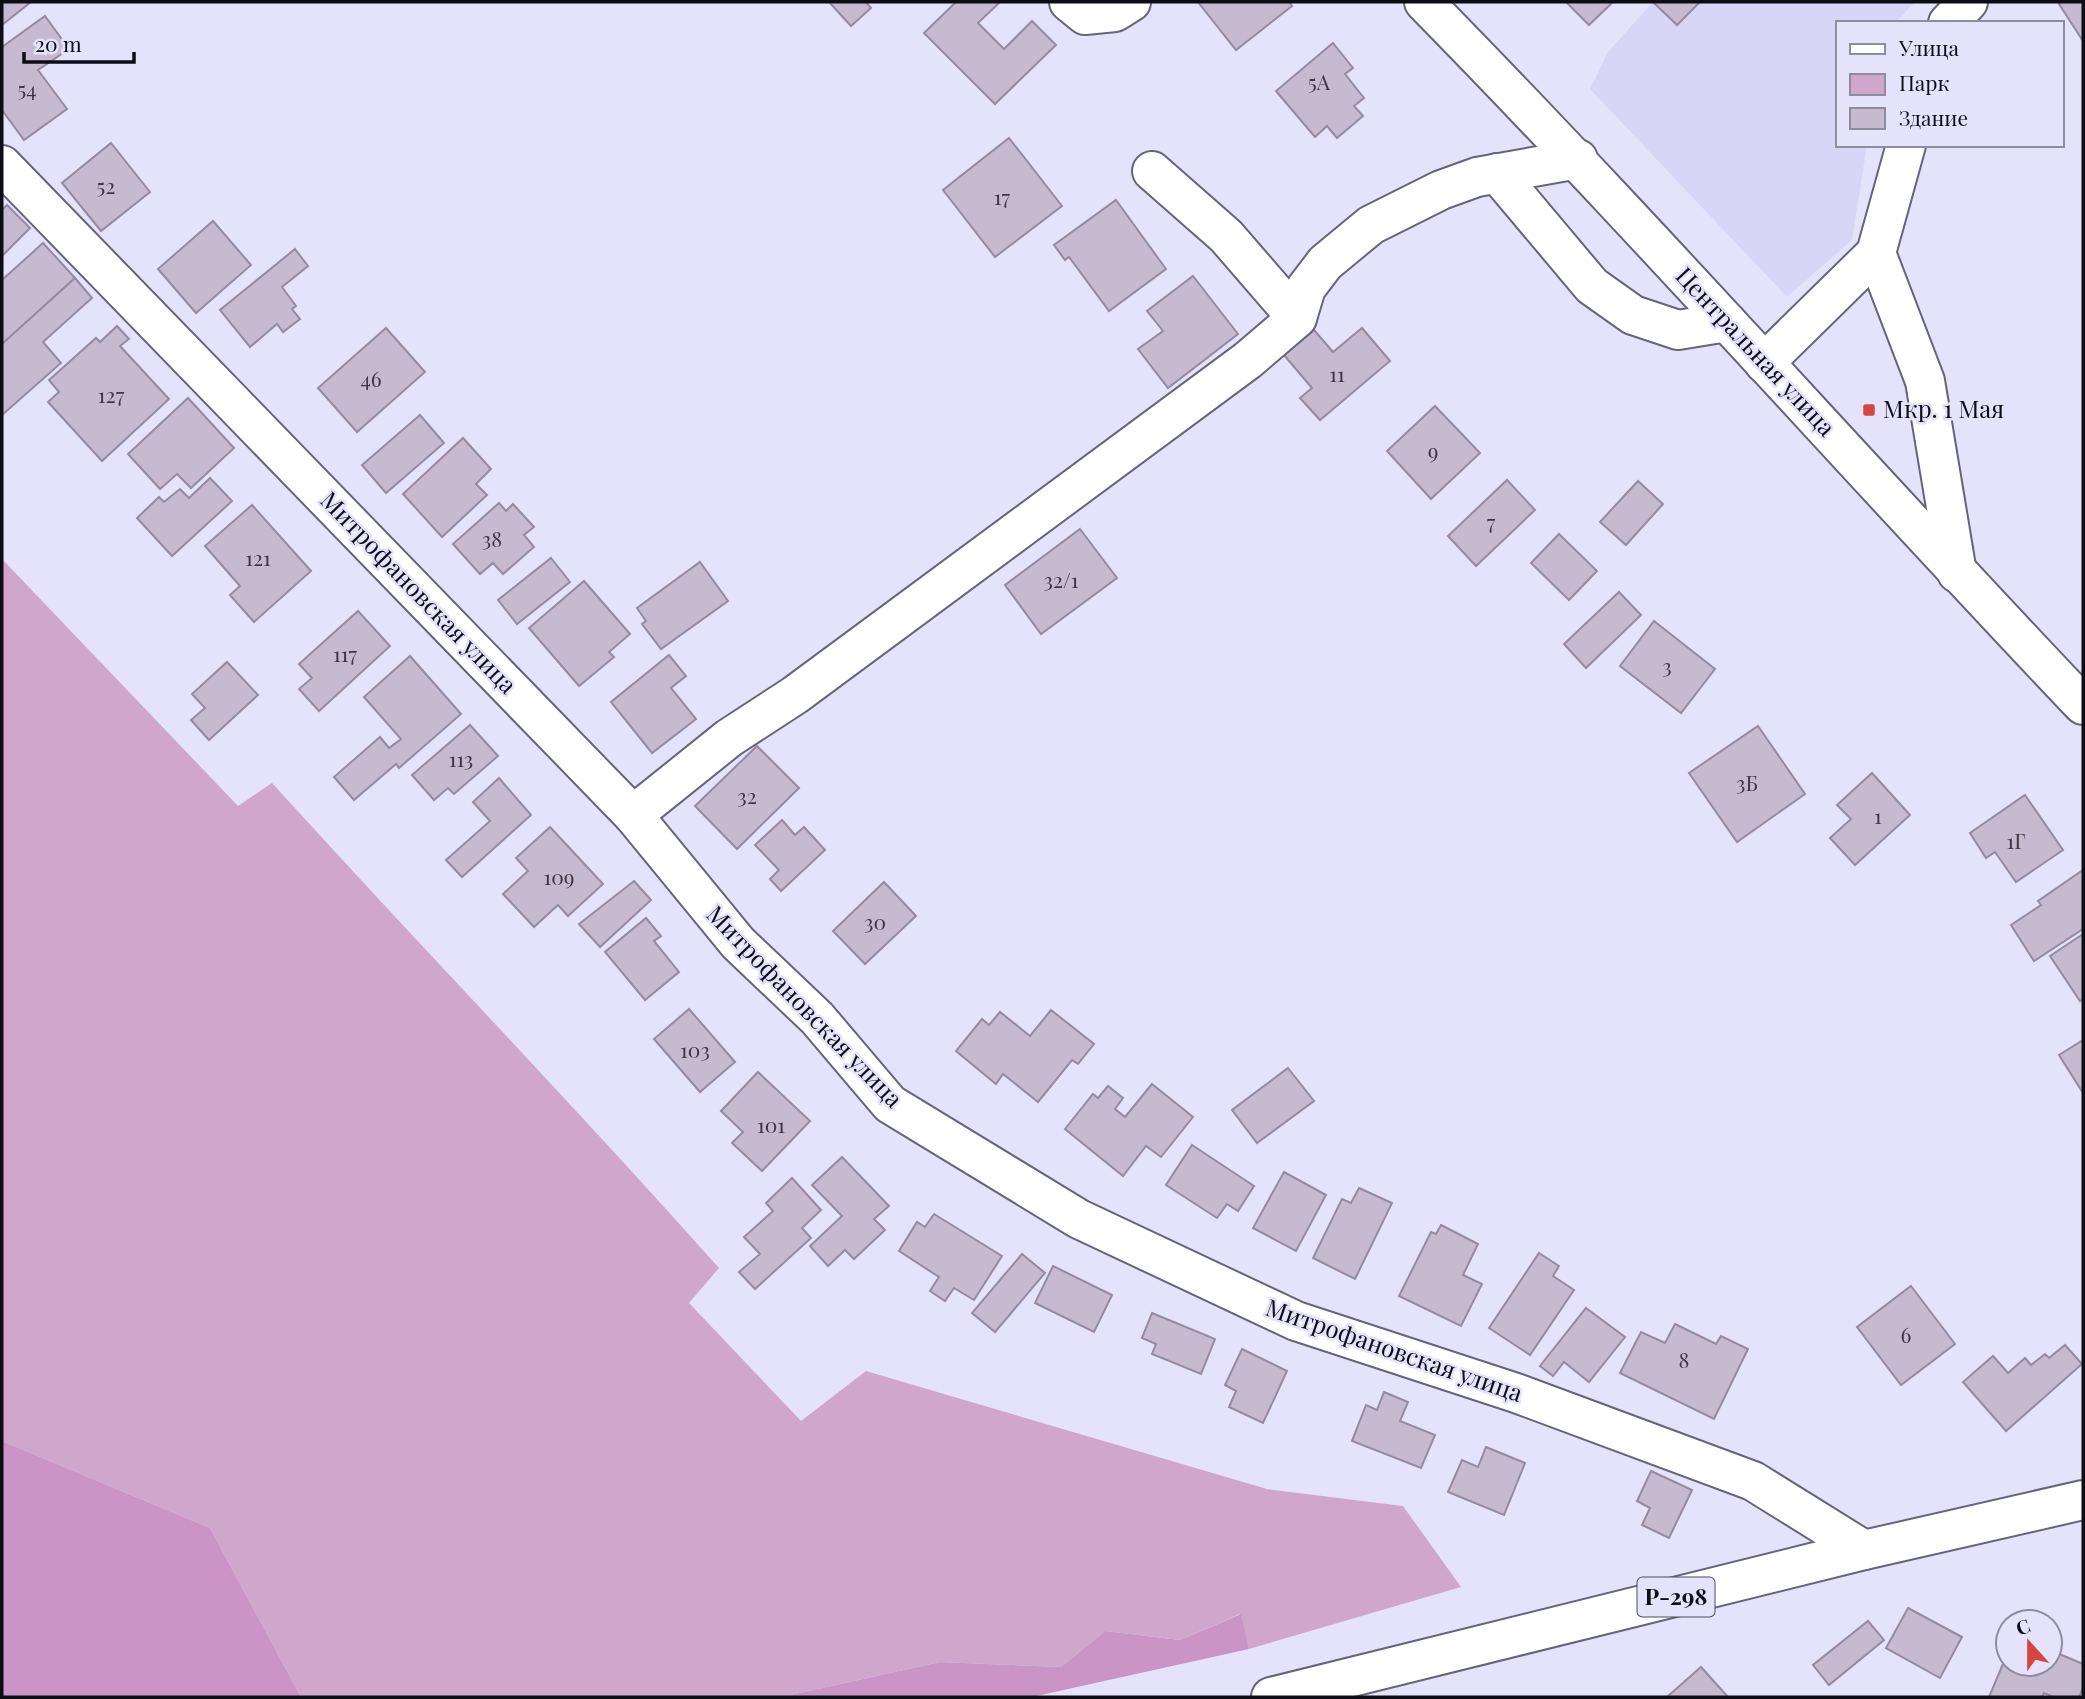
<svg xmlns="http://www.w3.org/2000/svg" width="2085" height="1699" viewBox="0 0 2085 1699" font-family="'Playfair Display',serif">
	<rect width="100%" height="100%" fill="#e5e2fc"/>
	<!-- built -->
	<polygon fill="#d9d5f6" points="1653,2 1915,2 1895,23 1838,23 1838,145 1867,145 1852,240 1787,297 1590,89 1608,52"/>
	<!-- green -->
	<path fill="#d0a6cd" d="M 2,559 L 238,806 L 272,783 C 420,946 573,1104 719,1268 L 689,1303 L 801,1421 L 866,1371 L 1267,1489 L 1403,1506 L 1461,1587 L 1249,1649 L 1240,1614 L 1180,1640 L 1105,1631 L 1061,1667 L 940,1662 L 781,1697 L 301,1697 L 210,1528 L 2,1441 Z"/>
	<!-- forest -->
	<g fill="#cb94c7">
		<polygon points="2,1441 210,1528 301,1697 2,1697"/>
		<polygon points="1241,1614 1249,1649 1032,1697 781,1697 940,1662 1061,1667 1105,1631 1180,1640"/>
	</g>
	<!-- building -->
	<g fill="#c6bad0" stroke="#968aa0" stroke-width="2">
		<polygon points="2,2 31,2 2,25"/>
		<polygon points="829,2 866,2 871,8 851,26"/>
		<polygon points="956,2 1000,2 978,23 1004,49 1032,21 1056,45 995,104 924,33"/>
		<polygon points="1198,2 1289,2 1292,6 1236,50"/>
		<polygon points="1566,2 1613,2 1589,25"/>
		<polygon points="1653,2 1700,2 1677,25"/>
		<polygon points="2062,2 2083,2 2083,41 2059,4"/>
		<polygon points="45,16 69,49 38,70 67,109 24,140 2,110 2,47"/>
		<polygon points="1333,43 1353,68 1345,74 1364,98 1354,106 1363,116 1337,138 1327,126 1315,137 1276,91"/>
		<polygon points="1009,138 1062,206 995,257 943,190"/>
		<polygon points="111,143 150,192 101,231 62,183"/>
		<polygon points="1116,200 1166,269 1109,311 1069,257 1065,260 1054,245"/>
		<polygon points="7,205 30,228 2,256 2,210"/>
		<polygon points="213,221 251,265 196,313 158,269"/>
		<polygon points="43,243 75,278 2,345 2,280"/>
		<polygon points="295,249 308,266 282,287 296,306 292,309 300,319 283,332 277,324 250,347 220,310"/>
		<polygon points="1193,276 1238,334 1168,388 1138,349 1163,331 1147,311"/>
		<polygon points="75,278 92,298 43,342 61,363 2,415 2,344"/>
		<polygon points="117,326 129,339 120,346 169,399 102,461 48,402 59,392 49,380 96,338 100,342"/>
		<polygon points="386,328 425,372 357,432 318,388"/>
		<polygon points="1362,328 1390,361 1320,420 1300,398 1312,388 1284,355 1314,330 1333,352"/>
		<polygon points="188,398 234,448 191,488 177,474 160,489 128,454"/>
		<polygon points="1435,406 1480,453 1431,499 1387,451"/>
		<polygon points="420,415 444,443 386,493 362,465"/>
		<polygon points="463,438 491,469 476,484 487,495 442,537 403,494"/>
		<polygon points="210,478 232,501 172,556 137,518 159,497 164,502 180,489 189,498"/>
		<polygon points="1507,480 1535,510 1476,566 1448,536"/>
		<polygon points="1638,481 1663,504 1626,545 1600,522"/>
		<polygon points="499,503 506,511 513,504 534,527 524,535 534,547 503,574 493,563 480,574 453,544"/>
		<polygon points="252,505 311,571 254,622 230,595 240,586 205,546"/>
		<polygon points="1080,529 1117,578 1041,634 1005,585"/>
		<polygon points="1559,534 1597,571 1569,600 1531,563"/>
		<polygon points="551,558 570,582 517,624 498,600"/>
		<polygon points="700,562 728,601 661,649 642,624 646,621 637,608"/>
		<polygon points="584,581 630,634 609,652 614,657 579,686 529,628"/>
		<polygon points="1619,592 1641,615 1586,668 1564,644"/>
		<polygon points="358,611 390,646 319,711 299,689 312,678 299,664"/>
		<polygon points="1654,621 1715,669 1681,713 1620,666"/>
		<polygon points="669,655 686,676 671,688 696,719 652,753 611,702"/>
		<polygon points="410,656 461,714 399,768 396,764 354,800 334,777 380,737 389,748 401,739 364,697"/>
		<polygon points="227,662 258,695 209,740 191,720 205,708 192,694"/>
		<polygon points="470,725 498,756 454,794 448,788 434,800 412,775"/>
		<polygon points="1758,726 1805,794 1737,842 1689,773"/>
		<polygon points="757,746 799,788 737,849 695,806"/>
		<polygon points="1872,773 1910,815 1855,865 1830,838 1851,819 1837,805"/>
		<polygon points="499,778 531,815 462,877 446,860 490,821 473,802"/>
		<polygon points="2025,795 2063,850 2016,882 1995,852 1986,858 1970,833"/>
		<polygon points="782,820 795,835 804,827 825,850 781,891 770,879 779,870 755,845"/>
		<polygon points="550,827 603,884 568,916 558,905 534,927 503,894 528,871 516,858"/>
		<polygon points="2083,870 2083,929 2034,961 2011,925 2041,905 2038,901"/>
		<polygon points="634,881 651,900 600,947 579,924"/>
		<polygon points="884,882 916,916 865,964 833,931"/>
		<polygon points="646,918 661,936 654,941 679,972 645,1000 605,952"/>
		<polygon points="2083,934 2083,999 2080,1001 2050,956"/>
		<polygon points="689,1009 735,1062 700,1092 654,1039"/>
		<polygon points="1051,1010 1094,1044 1078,1064 1072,1060 1038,1102 1003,1074 996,1084 956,1051 982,1019 989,1025 1000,1012 1030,1036"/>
		<polygon points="2083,1040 2083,1093 2059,1055"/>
		<polygon points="1288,1068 1314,1101 1257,1143 1232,1110"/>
		<polygon points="758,1072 810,1121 762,1171 732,1143 743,1132 721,1111"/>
		<polygon points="1152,1084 1193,1117 1161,1157 1146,1146 1123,1176 1065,1129 1093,1094 1098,1098 1108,1086 1123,1098 1115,1109 1125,1117"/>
		<polygon points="1192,1145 1254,1186 1238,1211 1227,1204 1217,1218 1166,1185"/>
		<polygon points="842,1157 889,1206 874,1219 885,1230 854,1259 845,1250 828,1266 810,1246 842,1216 812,1185"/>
		<polygon points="1284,1172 1326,1195 1296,1251 1253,1228"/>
		<polygon points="792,1178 821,1210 802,1228 811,1238 755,1289 739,1272 760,1254 744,1237 773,1211 766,1203"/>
		<polygon points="1359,1188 1392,1203 1355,1279 1313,1258 1342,1199 1351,1203"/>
		<polygon points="934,1214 1002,1256 974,1300 954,1288 945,1301 930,1291 939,1277 899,1251 917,1222 925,1227"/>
		<polygon points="1441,1225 1478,1244 1463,1275 1482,1284 1461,1326 1399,1296 1431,1232 1436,1234"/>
		<polygon points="1539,1253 1559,1266 1553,1276 1574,1290 1530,1355 1489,1328"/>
		<polygon points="1022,1254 1045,1273 995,1332 972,1313"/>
		<polygon points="1053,1266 1112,1295 1094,1332 1035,1303"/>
		<polygon points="1911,1286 1955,1344 1901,1385 1857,1327"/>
		<polygon points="1586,1308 1625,1337 1589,1382 1564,1362 1553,1376 1540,1366"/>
		<polygon points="1152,1313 1215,1339 1201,1374 1152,1354 1156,1344 1142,1338"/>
		<polygon points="1675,1324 1716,1344 1721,1336 1748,1349 1714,1419 1620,1373 1641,1332 1665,1343"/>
		<polygon points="2065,1345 2082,1364 2006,1431 1963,1382 1993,1356 2008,1373 2025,1358 2031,1365 2045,1354 2049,1358"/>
		<polygon points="1242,1349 1287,1371 1263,1423 1229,1407 1236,1391 1225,1385"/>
		<polygon points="1384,1392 1408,1402 1400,1421 1435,1435 1421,1468 1352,1441 1366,1405 1377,1410"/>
		<polygon points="1486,1447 1525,1463 1504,1515 1448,1492 1462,1460 1478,1467"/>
		<polygon points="1651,1471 1692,1490 1669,1538 1642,1525 1650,1508 1637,1501"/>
		<polygon points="1908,1608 1962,1637 1940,1678 1886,1648"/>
		<polygon points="1868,1621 1884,1640 1829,1685 1813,1665"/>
		<polygon points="2050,1650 2083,1664 2083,1688 2079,1697 2053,1697 2044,1693 2042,1697 1989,1697 2008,1652 2008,1664 2050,1664"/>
		<polygon points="1701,1667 1728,1697 1667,1697"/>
	</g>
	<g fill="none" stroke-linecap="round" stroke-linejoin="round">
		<!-- minor casing -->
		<g stroke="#67647a" stroke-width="42">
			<g id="minor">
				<polyline points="1069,2 1085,15 1115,12 1131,2"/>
				<path d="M 1424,2 C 1649,231 1862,473 2083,705"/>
				<polyline points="1948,23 1968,2"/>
				<polyline points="2,165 633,815 738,943 817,1018 890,1104 1079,1219 1296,1321 1516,1393 1753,1481 1864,1550"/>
				<polyline points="1152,171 1226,236 1297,318"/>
				<polyline points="1497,173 1592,286 1633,315 1678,330 1727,322"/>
				<polyline points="1876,253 1925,381 1957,573"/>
				<polyline points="1764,363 1876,253 1906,145"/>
				<polyline points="633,815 729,738 795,695 1248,360 1297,318 1306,288 1325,263 1371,225 1441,190 1477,177 1578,159"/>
			</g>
		</g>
		<!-- highway casing -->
		<g stroke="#67647a" stroke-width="42">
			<polyline id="highway" points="1271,1697 1864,1550 2083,1500"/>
		</g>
		<!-- minor -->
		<use href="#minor" stroke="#fff" stroke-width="38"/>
		<!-- highway -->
		<use href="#highway" stroke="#fff" stroke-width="38"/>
	</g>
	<!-- markers -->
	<rect fill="#d54641" stroke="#e5e2fc" stroke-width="2.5" x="1862" y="403" width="14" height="14" rx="3.5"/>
	<g text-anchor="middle" stroke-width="5" stroke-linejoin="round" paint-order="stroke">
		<!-- number labels -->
		<g font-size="21" fill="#3c3844">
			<text x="1319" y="90">5А</text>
			<text x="27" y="97">54</text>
			<text x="106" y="194">52</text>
			<text x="1002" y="205">17</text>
			<text x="1337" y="382">11</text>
			<text x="371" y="387">46</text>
			<text x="111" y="403">127</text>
			<text x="1433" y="459">9</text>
			<text x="1491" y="530">7</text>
			<text x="492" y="547">38</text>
			<text x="258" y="566">121</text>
			<text x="1061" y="588">32/1</text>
			<text x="345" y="662">117</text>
			<text x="1667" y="674">3</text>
			<text x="461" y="767">113</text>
			<text x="1747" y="791">3Б</text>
			<text x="747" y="804">32</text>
			<text x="1878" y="824">1</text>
			<text x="2016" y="849">1Г</text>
			<text x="559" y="885">109</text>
			<text x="875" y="930">30</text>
			<text x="695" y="1058">103</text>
			<text x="771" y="1133">101</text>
			<text x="1906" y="1343">6</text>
			<text x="1684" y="1368">8</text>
		</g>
		<!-- shield labels -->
		<rect fill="#e5e2fc" stroke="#4e4c5a" stroke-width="2" x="1637.5" y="1577.5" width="77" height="39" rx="5"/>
		<g font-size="23" font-weight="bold" fill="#0e0c15">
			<text x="1676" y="1605">Р-298</text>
		</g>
		<!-- street labels -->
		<g font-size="24" fill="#0e0c15" stroke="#e5e2fc">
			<text transform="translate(1755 352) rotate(47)" y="8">Центральная улица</text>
			<text transform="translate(418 593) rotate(46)" y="8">Митрофановская улица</text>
			<text transform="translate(804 1007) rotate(46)" y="8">Митрофановская улица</text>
			<text transform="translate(1394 1351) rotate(19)" y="8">Митрофановская улица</text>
		</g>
		<!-- poi labels -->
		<g font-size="24" fill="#0e0c15" stroke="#e5e2fc" text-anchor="start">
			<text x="1883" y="418">Мкр. 1 Мая</text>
		</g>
	</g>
	<!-- border -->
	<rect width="2085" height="1699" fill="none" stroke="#0e0c15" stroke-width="7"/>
	<!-- legend -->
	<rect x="1836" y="21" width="228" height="126" fill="#e5e2fc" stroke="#8f8ca0" stroke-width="2"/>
	<rect x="1850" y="44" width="35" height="10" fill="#ffffff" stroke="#8f8ca0" stroke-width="2"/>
	<text x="1899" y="56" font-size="21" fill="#0e0c15">Улица</text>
	<rect x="1850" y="74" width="35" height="21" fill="#d0a6cd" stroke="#8f8ca0" stroke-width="2"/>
	<text x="1899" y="91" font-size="21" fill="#0e0c15">Парк</text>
	<rect x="1850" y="108" width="35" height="21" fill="#c6bad0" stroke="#8f8ca0" stroke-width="2"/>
	<text x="1899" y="126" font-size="21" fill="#0e0c15">Здание</text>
	<!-- north arrow -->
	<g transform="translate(2029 1643) rotate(339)"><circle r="33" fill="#e5e2fc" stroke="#8f8ca0" stroke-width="2"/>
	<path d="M0-5L12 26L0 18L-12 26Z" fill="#d54641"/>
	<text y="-10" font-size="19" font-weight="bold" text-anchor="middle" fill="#0e0c15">С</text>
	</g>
	<!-- scale -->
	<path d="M24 52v10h110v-10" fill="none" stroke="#0e0c15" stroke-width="3.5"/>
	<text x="35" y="52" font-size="21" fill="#0e0c15" stroke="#e5e2fc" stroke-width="5" paint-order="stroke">20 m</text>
</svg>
